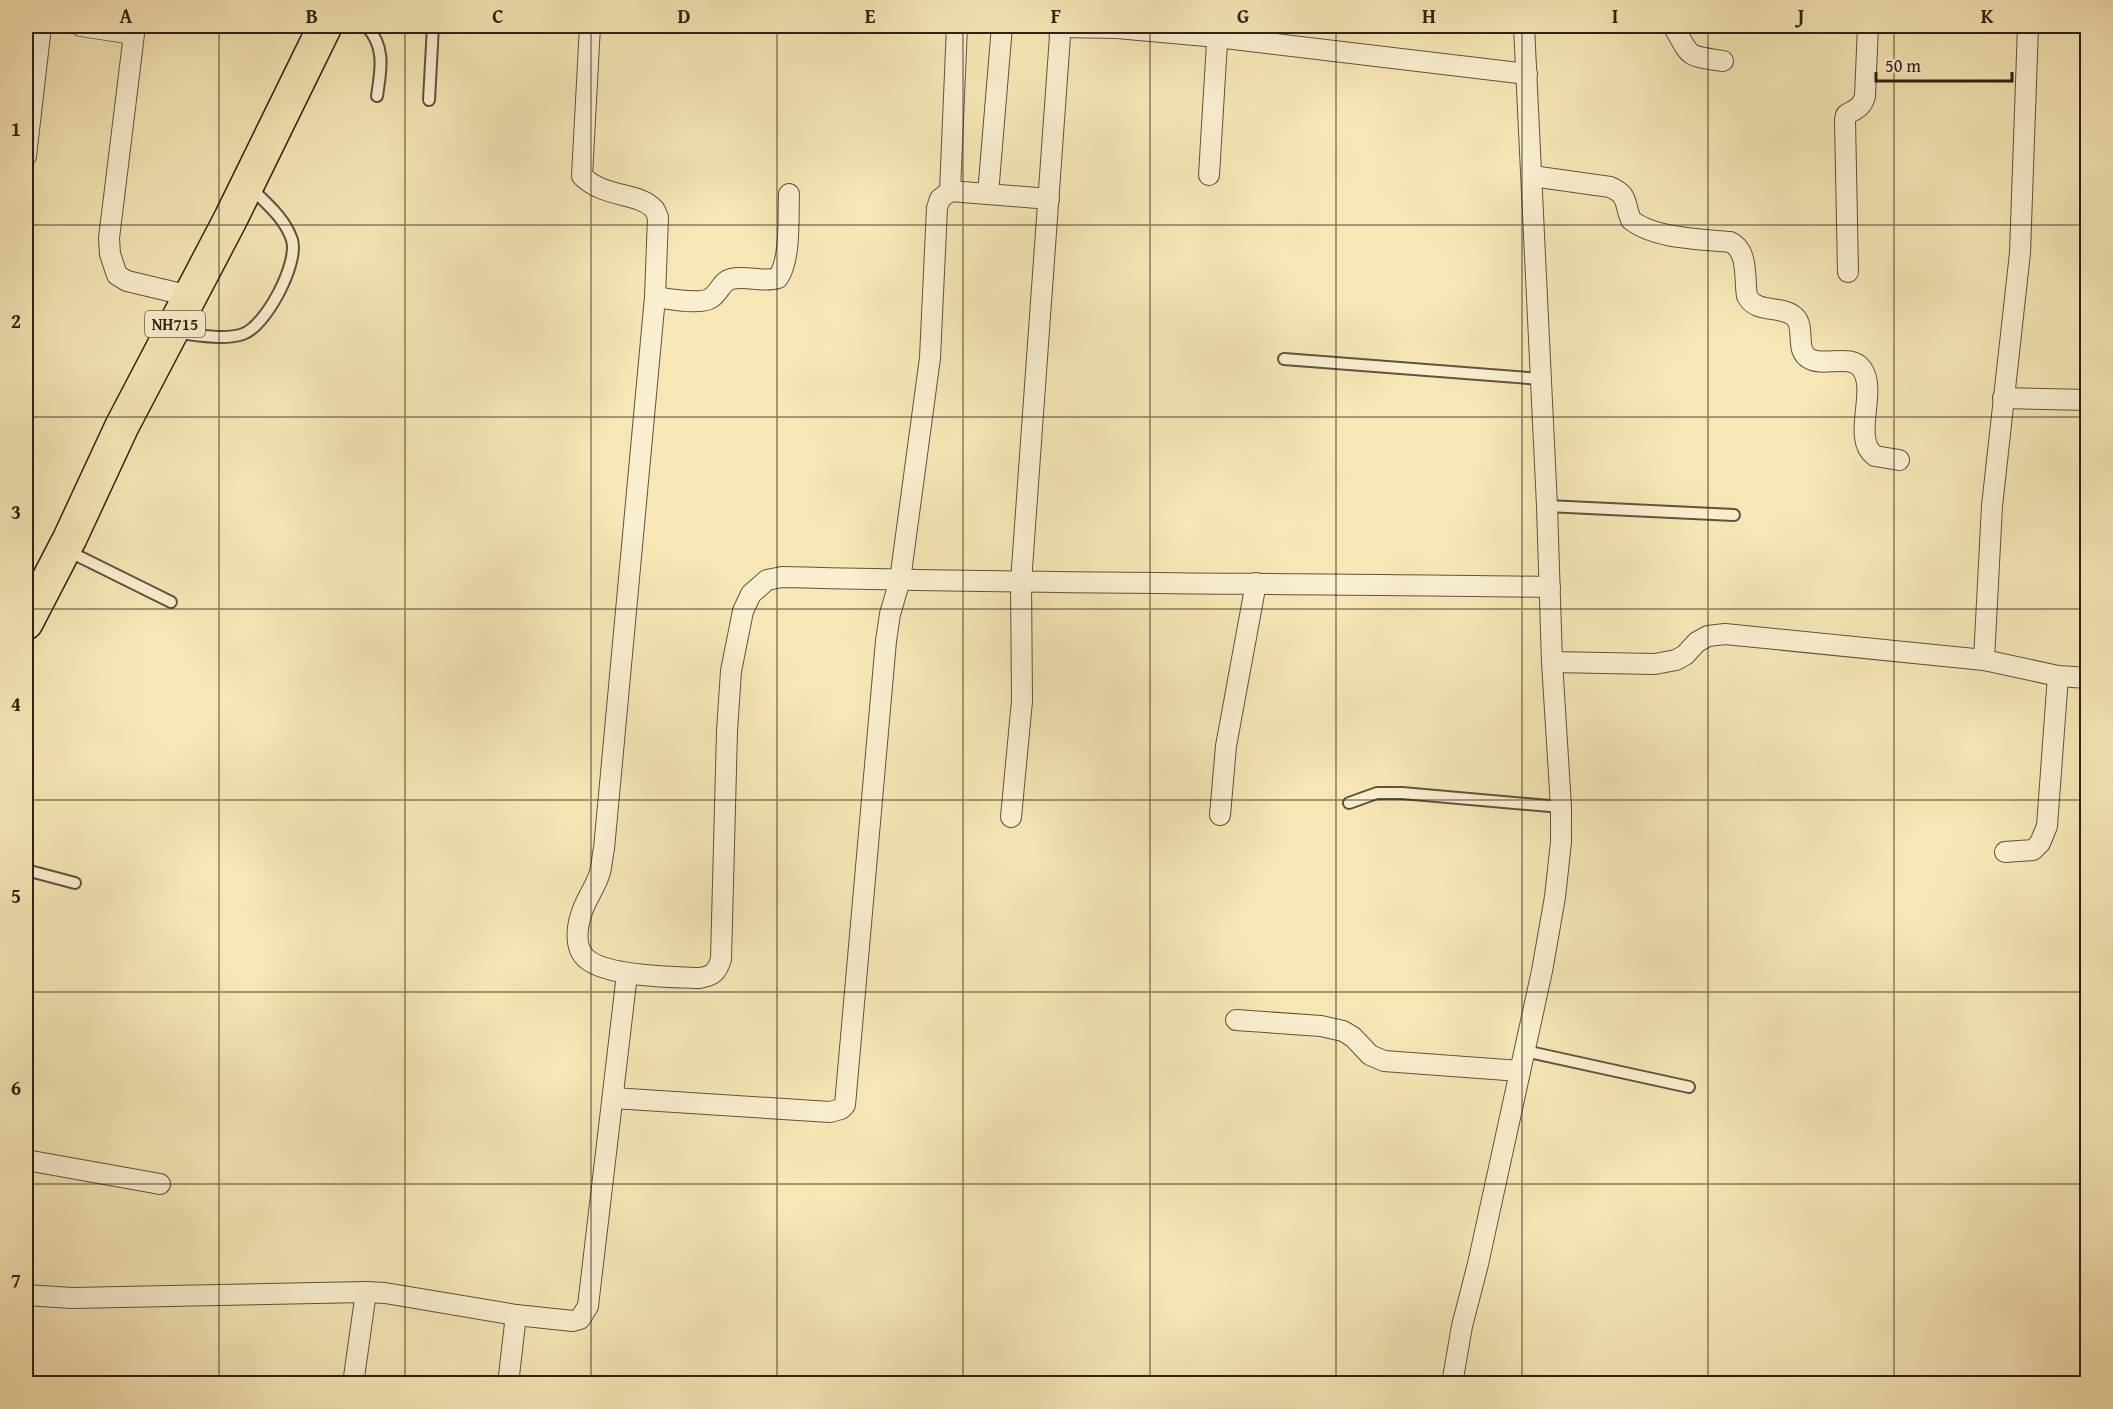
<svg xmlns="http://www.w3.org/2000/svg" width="2113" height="1409" viewBox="0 0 2113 1409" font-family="'Gentium Book Plus',serif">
	<rect width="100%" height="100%" fill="#f6e7b5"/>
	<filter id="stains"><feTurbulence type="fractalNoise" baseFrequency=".00333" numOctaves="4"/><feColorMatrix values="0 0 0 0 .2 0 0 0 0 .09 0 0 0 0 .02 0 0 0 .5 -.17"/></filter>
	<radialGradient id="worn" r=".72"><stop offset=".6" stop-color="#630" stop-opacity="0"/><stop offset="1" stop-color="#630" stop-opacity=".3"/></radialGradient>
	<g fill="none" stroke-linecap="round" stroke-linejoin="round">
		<!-- service casing -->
		<g stroke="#615240" stroke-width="14">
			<g id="service">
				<path d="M 366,26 C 386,46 381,70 377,96"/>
				<polyline points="429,100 433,26"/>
				<path d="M 175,333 C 195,334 223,341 243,334 C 266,326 299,263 292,240 C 285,218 265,202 250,187"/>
				<polyline points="1284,359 1541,379"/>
				<polyline points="1547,506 1734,515"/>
				<polyline points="66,550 171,602"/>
				<polyline points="1349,803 1377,793 1402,793 1561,807"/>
				<polyline points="26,870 75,883"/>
				<polyline points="1525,1051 1689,1087"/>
			</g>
		</g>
		<!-- minor casing -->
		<g stroke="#615240" stroke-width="22">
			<g id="minor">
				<polyline points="81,26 133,34"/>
				<polyline points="135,26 109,238 110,254 117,275 127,281 190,296"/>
				<path d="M 590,26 L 582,176 C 604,198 637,192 653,208 C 656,210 656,214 658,217 L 655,297 L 604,849 C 602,857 602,865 600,872 C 596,887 585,900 581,915 C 577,927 575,944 583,955 C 599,977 673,977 699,978 C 713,976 717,972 721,959 L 727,731 L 731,671 L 743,611 L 751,594 L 767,580 L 782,577 C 1038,584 1294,583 1550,587"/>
				<path d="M 1673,26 C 1692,58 1684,55 1723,61"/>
				<polyline points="1059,27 1117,28 1217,37 1527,74"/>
				<polyline points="26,156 41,26"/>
				<polyline points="1209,175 1218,26"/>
				<path d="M 1532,176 L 1610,187 C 1629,195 1624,203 1631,220 C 1655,239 1701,239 1730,242 C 1749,250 1744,279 1747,296 C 1757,315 1781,304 1795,317 C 1806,328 1794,351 1810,359 C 1825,367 1851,353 1862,369 C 1878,391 1851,439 1875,456 L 1899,460"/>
				<polyline points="950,191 1049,199"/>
				<polyline points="988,194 1002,26"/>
				<path d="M 1848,272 L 1845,120 L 1846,115 C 1855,109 1862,108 1865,96 L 1868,26"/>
				<path d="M 655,297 C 669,299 700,305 711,298 C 719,293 722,281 731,279 C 747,275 762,283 778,278 C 791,259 788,217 789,194"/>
				<polyline points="2003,398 2088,400"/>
				<polyline points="1984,660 1992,506 2020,253 2028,26"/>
				<polyline points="1552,662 1655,664 1676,660 1685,655 1697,642 1708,636 1725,634 1984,660 2058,676 2088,678"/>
				<polyline points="1220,815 1226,746 1256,583"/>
				<polyline points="1011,817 1022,701 1021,582 1060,36 1058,26"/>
				<polyline points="2005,852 2033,850 2040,843 2047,826 2058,676"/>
				<polyline points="1236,1020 1321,1026 1343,1031 1353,1037 1370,1055 1384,1061 1520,1071"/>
				<polyline points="613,1098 830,1112 841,1109 845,1105 886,641 890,614 900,580 930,358 937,208 940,199 950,191 957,26"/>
				<polyline points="26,1160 160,1184"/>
				<polyline points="26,1295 72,1298 366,1292 385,1293 516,1315 573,1321 580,1319 588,1306 627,974"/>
				<polyline points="353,1384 366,1292"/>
				<polyline points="508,1384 516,1315"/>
				<polyline points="1452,1384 1462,1326 1478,1264 1542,971 1555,897 1561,842 1561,807 1552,662 1547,506 1524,26"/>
			</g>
		</g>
		<!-- trunk casing -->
		<g stroke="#2f2019" stroke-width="36">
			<polyline id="trunk" points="26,623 70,538 122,426 231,218 325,26"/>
		</g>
		<!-- service -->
		<use href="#service" stroke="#f9efcf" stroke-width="10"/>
		<!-- minor -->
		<use href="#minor" stroke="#f9efcf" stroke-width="20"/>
		<!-- trunk -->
		<use href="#trunk" stroke="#f6e7b5" stroke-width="33"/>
	</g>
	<!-- grid -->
	<path fill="none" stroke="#2f2019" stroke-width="1.5" stroke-opacity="0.55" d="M 219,26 L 219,1384M 405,26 L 405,1384M 591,26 L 591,1384M 777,26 L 777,1384M 963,26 L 963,1384M 1150,26 L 1150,1384M 1336,26 L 1336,1384M 1522,26 L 1522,1384M 1708,26 L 1708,1384M 1894,26 L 1894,1384M 26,225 L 2088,225M 26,417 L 2088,417M 26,609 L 2088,609M 26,800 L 2088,800M 26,992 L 2088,992M 26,1184 L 2088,1184"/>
	<g text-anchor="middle" stroke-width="6" stroke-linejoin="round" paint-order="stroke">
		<!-- shield labels -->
		<rect fill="#f9efcf" stroke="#6c5e50" stroke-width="1.5" x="145" y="311" width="60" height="26" rx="4.5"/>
		<g font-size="16" font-weight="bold" fill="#2f2019">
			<text x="175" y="330">NH715</text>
		</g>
	</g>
	<!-- margin -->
	<rect width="2113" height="1409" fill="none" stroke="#f6e7b5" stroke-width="66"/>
	<!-- scale -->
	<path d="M1876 72v9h136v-9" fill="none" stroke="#2f2019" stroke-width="3"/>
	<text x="1885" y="72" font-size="18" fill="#2f2019" stroke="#f9efcf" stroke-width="4.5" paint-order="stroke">50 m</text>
	<rect x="33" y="33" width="2047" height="1343" fill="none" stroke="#2f2019" stroke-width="2"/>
	<g font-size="20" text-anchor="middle" font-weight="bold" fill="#2f2019">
		<text x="126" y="23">A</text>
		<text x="312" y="23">B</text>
		<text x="498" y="23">C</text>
		<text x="684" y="23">D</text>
		<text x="870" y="23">E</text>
		<text x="1056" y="23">F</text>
		<text x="1243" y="23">G</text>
		<text x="1429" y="23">H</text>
		<text x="1615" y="23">I</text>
		<text x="1801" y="23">J</text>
		<text x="1987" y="23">K</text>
		<text x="16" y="136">1</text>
		<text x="16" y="328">2</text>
		<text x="16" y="519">3</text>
		<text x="16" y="711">4</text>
		<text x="16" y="903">5</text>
		<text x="16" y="1095">6</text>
		<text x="16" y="1287">7</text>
	</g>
	<rect width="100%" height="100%" filter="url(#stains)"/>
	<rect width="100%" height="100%" fill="url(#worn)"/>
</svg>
